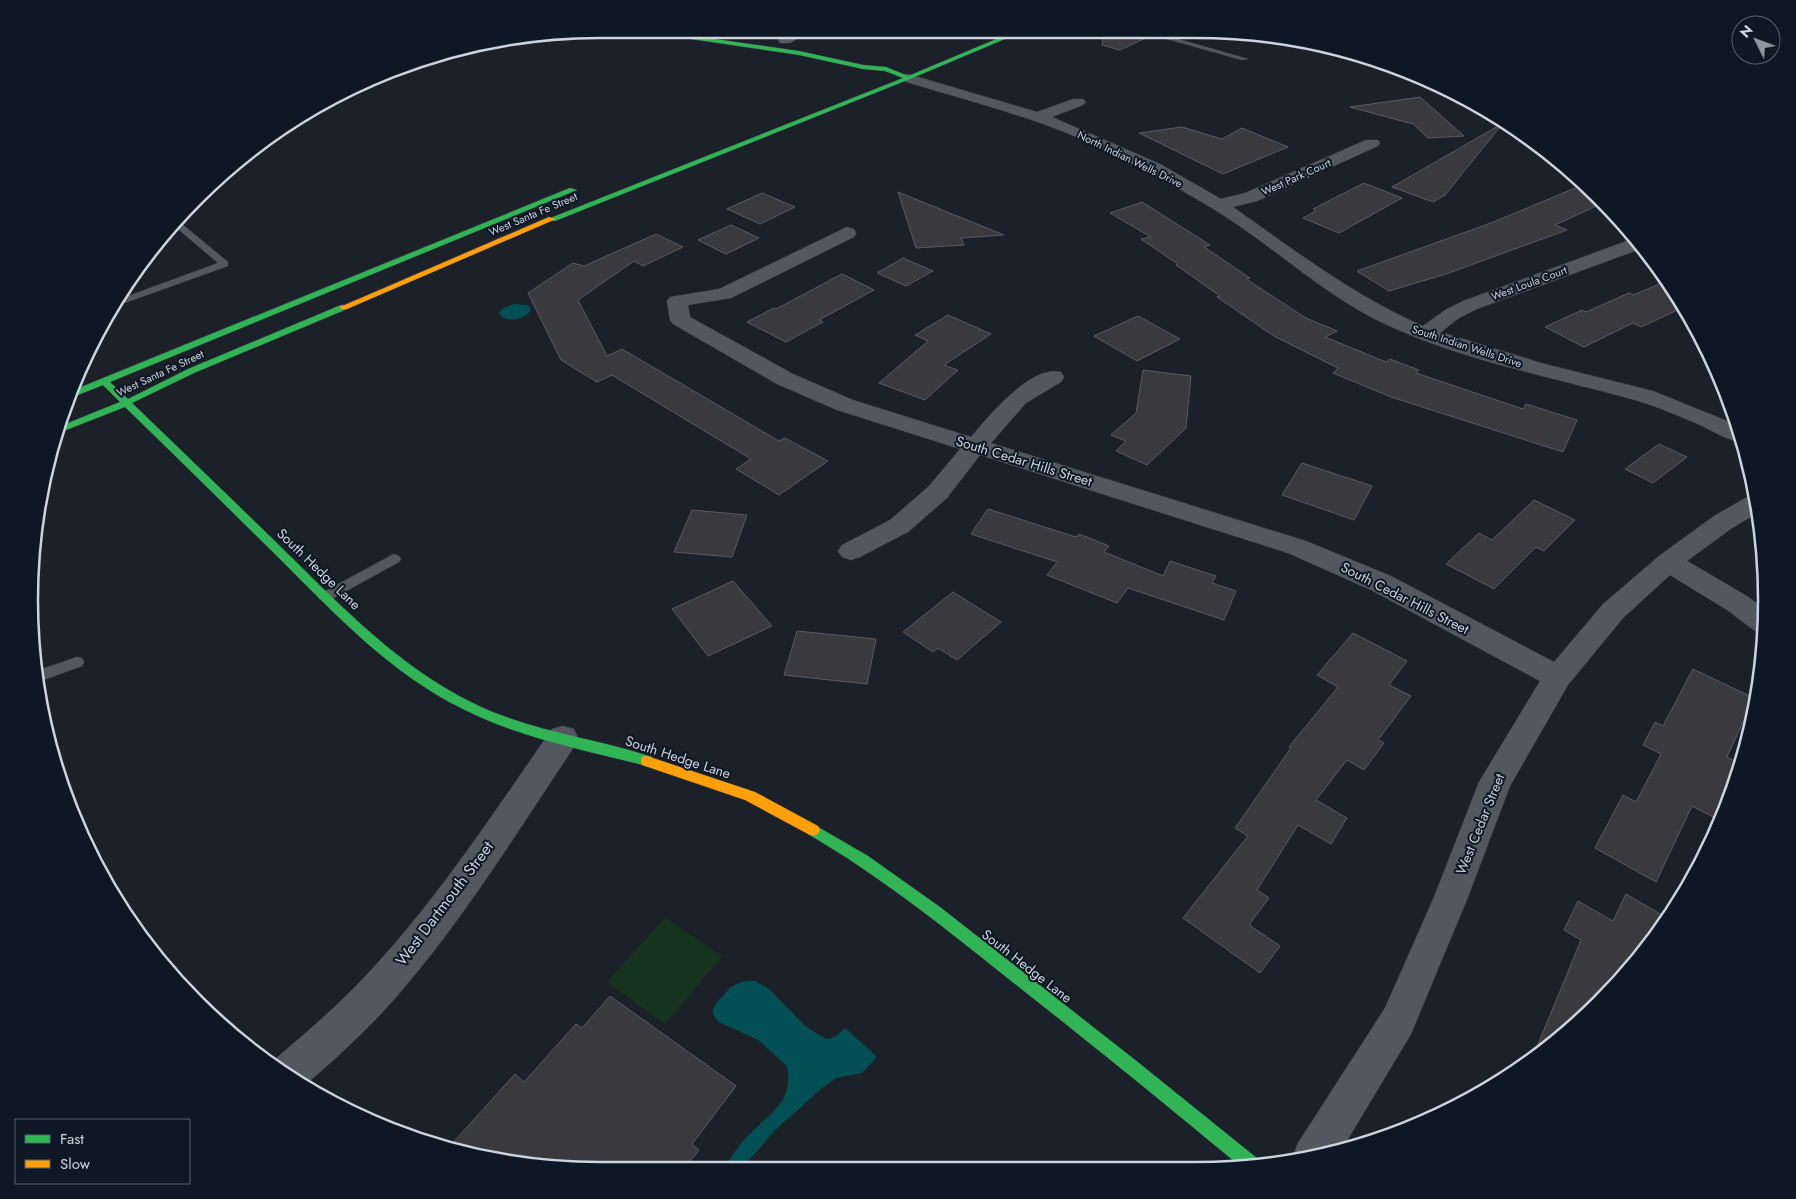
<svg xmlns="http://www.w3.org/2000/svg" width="1796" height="1199" viewBox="0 0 1796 1199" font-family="Jost,sans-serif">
	<rect width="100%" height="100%" fill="#1c2129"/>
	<!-- green -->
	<polygon fill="#16341d" points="665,918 722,956 665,1024 607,982"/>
	<!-- water -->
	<g fill="#035054">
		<path d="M 514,304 L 528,305 L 531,310 C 524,320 507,323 499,314 L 501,309 Z"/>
		<path d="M 755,981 L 769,989 L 805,1026 L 826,1039 L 835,1037 L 845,1028 L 877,1057 L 862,1073 L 836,1078 L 821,1089 L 775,1130 L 741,1170 L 722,1170 C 729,1161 735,1151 742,1142 C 764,1116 795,1106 787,1066 L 758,1040 L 719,1022 C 708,1012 714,1005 723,996 C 726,992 730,987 735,985 C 741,981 748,981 755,981 Z"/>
	</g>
	<!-- building -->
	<g fill="#3a393e" stroke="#5c5a5f">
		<polygon points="1104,29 1130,29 1150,36 1120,50 1102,45"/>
		<polygon points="1420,97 1464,136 1428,138 1413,124 1350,107"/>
		<polygon points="1498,126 1499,128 1445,195 1433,202 1392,187"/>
		<polygon points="1182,127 1222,139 1242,128 1288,147 1223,174 1139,133"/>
		<polygon points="1364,183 1402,198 1339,233 1303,218 1316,211 1313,209"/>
		<polygon points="1585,184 1605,202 1555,225 1567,230 1446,274 1389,291 1357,271 1491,223"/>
		<polygon points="898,192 1004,235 961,238 964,245 916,248"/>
		<polygon points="762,193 795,207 760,224 727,209"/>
		<polygon points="1142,202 1210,245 1204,247 1250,278 1246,279 1306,318 1337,331 1325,337 1386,362 1390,359 1419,370 1416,373 1523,409 1526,404 1577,420 1563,452 1391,397 1333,373 1338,368 1274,336 1217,297 1220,296 1176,265 1178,264 1141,239 1151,237 1110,213"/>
		<polygon points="731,225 759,238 726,254 698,240"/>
		<polygon points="656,234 683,247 643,266 634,261 578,300 607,356 622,349 779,441 785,438 828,461 779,495 736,469 751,459 612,375 597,382 561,360 528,293 573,263 584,266"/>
		<polygon points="903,258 933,271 906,286 877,273"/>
		<polygon points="842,274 874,290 819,320 823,322 786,342 747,322 774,308 776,309"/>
		<polygon points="1669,280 1684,307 1641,327 1633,323 1584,347 1545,327 1582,310 1586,312 1629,293 1633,295"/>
		<polygon points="948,315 991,334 944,365 958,370 925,400 879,383 928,341 915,335"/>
		<polygon points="1138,316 1180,339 1137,361 1094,336"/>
		<polygon points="1143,370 1191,376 1186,428 1147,465 1116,451 1126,441 1111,435 1136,413"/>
		<polygon points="1659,444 1687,457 1653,483 1625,469"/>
		<polygon points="1302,463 1372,486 1354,520 1282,495"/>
		<polygon points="1534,500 1575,520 1544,551 1536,547 1494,589 1446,564 1479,533 1492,540"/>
		<polygon points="988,509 1076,537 1079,534 1109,546 1104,552 1163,576 1170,561 1216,576 1212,583 1236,591 1224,620 1128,588 1117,603 1047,575 1057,562 971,534"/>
		<polygon points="692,510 747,515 732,557 674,552"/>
		<polygon points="733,581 772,626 708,656 672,609"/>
		<polygon points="953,592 1001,622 957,660 938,648 933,652 903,632"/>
		<polygon points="797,631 876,639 867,684 784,675"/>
		<polygon points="1353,633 1407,661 1389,685 1411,696 1378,740 1384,743 1364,770 1347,760 1316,800 1347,818 1331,844 1298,825 1257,890 1269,898 1249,925 1280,946 1260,973 1183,918 1248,836 1235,828 1291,748 1289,747 1338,687 1317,675"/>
		<polygon points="1693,669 1754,698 1727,757 1740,764 1732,791 1719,820 1692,806 1656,882 1595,848 1623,795 1636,802 1661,754 1643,745 1655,722 1663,726"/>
		<polygon points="1626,894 1669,919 1600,1003 1532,1059 1581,940 1564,930 1578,901 1613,921"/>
		<polygon points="610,996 736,1086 692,1144 699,1150 683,1170 600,1170 488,1159 450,1146 515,1074 524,1082 576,1024 582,1028"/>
	</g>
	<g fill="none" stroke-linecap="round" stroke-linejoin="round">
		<!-- lane casing -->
		<g stroke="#373b42" stroke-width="1">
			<g id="lane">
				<polygon points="1132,29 1143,29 1248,59 1242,60"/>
				<polygon points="176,219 228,262 228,266 116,306 120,299 218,263 172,224"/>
				<polygon points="394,554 399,556 401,559 399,562 330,600 320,600 318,597 320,594"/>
				<polygon points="77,657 82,658 84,662 82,666 38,682 37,671"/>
			</g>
		</g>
		<!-- street casing -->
		<g stroke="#373b42" stroke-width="1">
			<g id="street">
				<polygon points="792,32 809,32 790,43 780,43 778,40"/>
				<path d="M 908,74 L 1037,112 L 1073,99 L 1083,99 L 1086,102 L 1083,105 L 1052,117 L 1160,164 L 1221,199 L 1245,193 L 1366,140 L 1378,140 L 1380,143 L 1378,146 L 1257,201 L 1233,207 C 1294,250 1354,296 1423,326 L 1445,310 L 1463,301 L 1635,238 L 1643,248 L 1477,309 L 1459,318 L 1441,332 L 1541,363 L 1653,391 L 1737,425 L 1742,442 C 1728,441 1713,431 1700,425 C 1679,416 1656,406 1635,400 C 1552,377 1465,361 1387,325 C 1322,295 1271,243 1210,207 C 1163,179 1113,152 1062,131 C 1010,111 956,97 903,81 L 901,78 L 903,75 Z"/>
				<path d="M 847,227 L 854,229 L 856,233 L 854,237 L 731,298 L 688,305 L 690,317 L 793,374 L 853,400 L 971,437 C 989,416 1030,365 1061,372 L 1064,377 L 1061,382 L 1026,403 L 991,443 L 1306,541 L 1391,576 L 1554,662 L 1603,604 L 1659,556 L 1714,516 L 1749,496 L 1757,494 L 1759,512 L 1732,528 L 1687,561 L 1747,596 L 1766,610 L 1764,634 L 1755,631 L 1727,610 L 1670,575 L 1623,618 L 1568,685 L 1510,786 L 1468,897 L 1411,1034 L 1342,1149 L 1308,1159 L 1293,1161 L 1292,1158 L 1298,1143 L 1385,1008 L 1434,897 L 1479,782 L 1540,681 L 1371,590 L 1288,553 L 980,455 L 947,498 L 908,532 L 860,557 L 851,560 L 842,557 L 838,551 L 842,545 L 890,520 L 929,486 L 960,449 L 837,410 L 777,384 L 673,324 L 670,320 L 667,301 L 670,297 L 719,289 Z"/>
				<path d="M 563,726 L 574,729 L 578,738 L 574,747 C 513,838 455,934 380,1015 C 356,1040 331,1063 305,1085 L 272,1065 L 274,1060 C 301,1037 328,1014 353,989 C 430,911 490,818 552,729 Z"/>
			</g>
		</g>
		<!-- fast casing -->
		<g stroke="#373b42" stroke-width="1">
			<g id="fast">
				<polygon points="1018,30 1026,30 910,79 555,221 548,219 903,78 885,71 863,69 799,55 664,35 661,33 672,33 799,51 863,65 886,67 908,76"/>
				<path d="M 570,188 L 577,190 L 110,382 L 128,399 L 188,369 L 341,305 L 347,305 L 347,309 L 194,373 L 132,403 C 184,453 236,503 287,553 C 343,608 400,667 471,702 C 528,731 592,737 652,757 L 653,761 L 652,765 L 647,766 C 585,750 520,738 463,709 C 391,674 335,614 279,558 C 228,508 177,457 125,407 L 56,434 L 58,427 L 120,402 L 103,385 L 68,399 L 69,392 Z"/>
				<path d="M 813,824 L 868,856 L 940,907 L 1134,1059 L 1258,1159 L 1260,1164 L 1240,1166 C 1164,1103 1088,1041 1010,980 C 945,928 880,876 808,834 L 806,830 L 808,826 Z"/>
			</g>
		</g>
		<!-- slow casing -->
		<g stroke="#373b42" stroke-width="1">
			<g id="slow">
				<polygon points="549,217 556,219 347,309 341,309 340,307"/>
				<polygon points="647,756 755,792 818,826 820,830 818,834 813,836 808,834 745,800 642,765 641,761 642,757"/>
			</g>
		</g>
		<!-- lane -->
		<use href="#lane" fill="#53585f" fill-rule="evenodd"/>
		<!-- street -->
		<use href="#street" fill="#53585f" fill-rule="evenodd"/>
		<!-- fast -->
		<use href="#fast" fill="#30b455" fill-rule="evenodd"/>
		<!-- slow -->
		<use href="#slow" fill="#ff9f0a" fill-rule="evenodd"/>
	</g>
	<g text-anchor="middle" stroke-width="4" stroke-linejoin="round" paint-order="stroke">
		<!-- far-street labels -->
		<g font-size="11" fill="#cdd4df" stroke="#0d1725">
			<text transform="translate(1130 159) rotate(26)" y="4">North Indian Wells Drive</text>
			<text transform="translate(1296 177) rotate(-24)" y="4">West Park Court</text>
			<text transform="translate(533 214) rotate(-23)" y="4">West Santa Fe Street</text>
			<text transform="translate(1529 283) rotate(-20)" y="4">West Loula Court</text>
			<text transform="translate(1467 346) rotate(18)" y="4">South Indian Wells Drive</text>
			<text transform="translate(160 373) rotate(-25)" y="4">West Santa Fe Street</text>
		</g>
		<!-- street labels -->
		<g font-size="14" fill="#cdd4df" stroke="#0d1725">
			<text transform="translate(1024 461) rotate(17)" y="5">South Cedar Hills Street</text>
			<text transform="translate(319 569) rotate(44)" y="5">South Hedge Lane</text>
			<text transform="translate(1405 598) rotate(27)" y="5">South Cedar Hills Street</text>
			<text transform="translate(678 757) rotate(18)" y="5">South Hedge Lane</text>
			<text transform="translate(1480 824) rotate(-68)" y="5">West Cedar Street</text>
			<text transform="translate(1027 966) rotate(38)" y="5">South Hedge Lane</text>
		</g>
		<!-- near-street labels -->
		<g font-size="16" fill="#cdd4df" stroke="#0d1725">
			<text transform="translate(444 903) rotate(-53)" y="6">West Dartmouth Street</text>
		</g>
	</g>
	<!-- crop -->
	<path d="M0 0H1796V1199H0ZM600 38H1196A562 562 0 0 1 1758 600V600A562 562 0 0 1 1196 1162H600A562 562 0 0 1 38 600V600A562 562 0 0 1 600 38Z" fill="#0d1725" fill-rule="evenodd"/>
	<path fill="none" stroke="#cdd4df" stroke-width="2.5" d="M600 38H1196A562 562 0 0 1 1758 600V600A562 562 0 0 1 1196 1162H600A562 562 0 0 1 38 600V600A562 562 0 0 1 600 38Z"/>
	<!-- legend -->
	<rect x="15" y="1119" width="175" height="65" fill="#0d1725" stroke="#5a636f"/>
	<rect x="25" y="1135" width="25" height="8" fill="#30b455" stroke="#5a636f"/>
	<text x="60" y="1144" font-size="15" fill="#cdd4df">Fast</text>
	<rect x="25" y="1160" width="25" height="8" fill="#ff9f0a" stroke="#5a636f"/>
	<text x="60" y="1169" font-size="15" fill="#cdd4df">Slow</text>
	<!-- north arrow -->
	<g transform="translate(1756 40) rotate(312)"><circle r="24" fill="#0d1725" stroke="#5a636f"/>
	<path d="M0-4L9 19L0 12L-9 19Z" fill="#8f959f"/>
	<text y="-8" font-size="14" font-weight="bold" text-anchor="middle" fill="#cdd4df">N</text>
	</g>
</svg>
